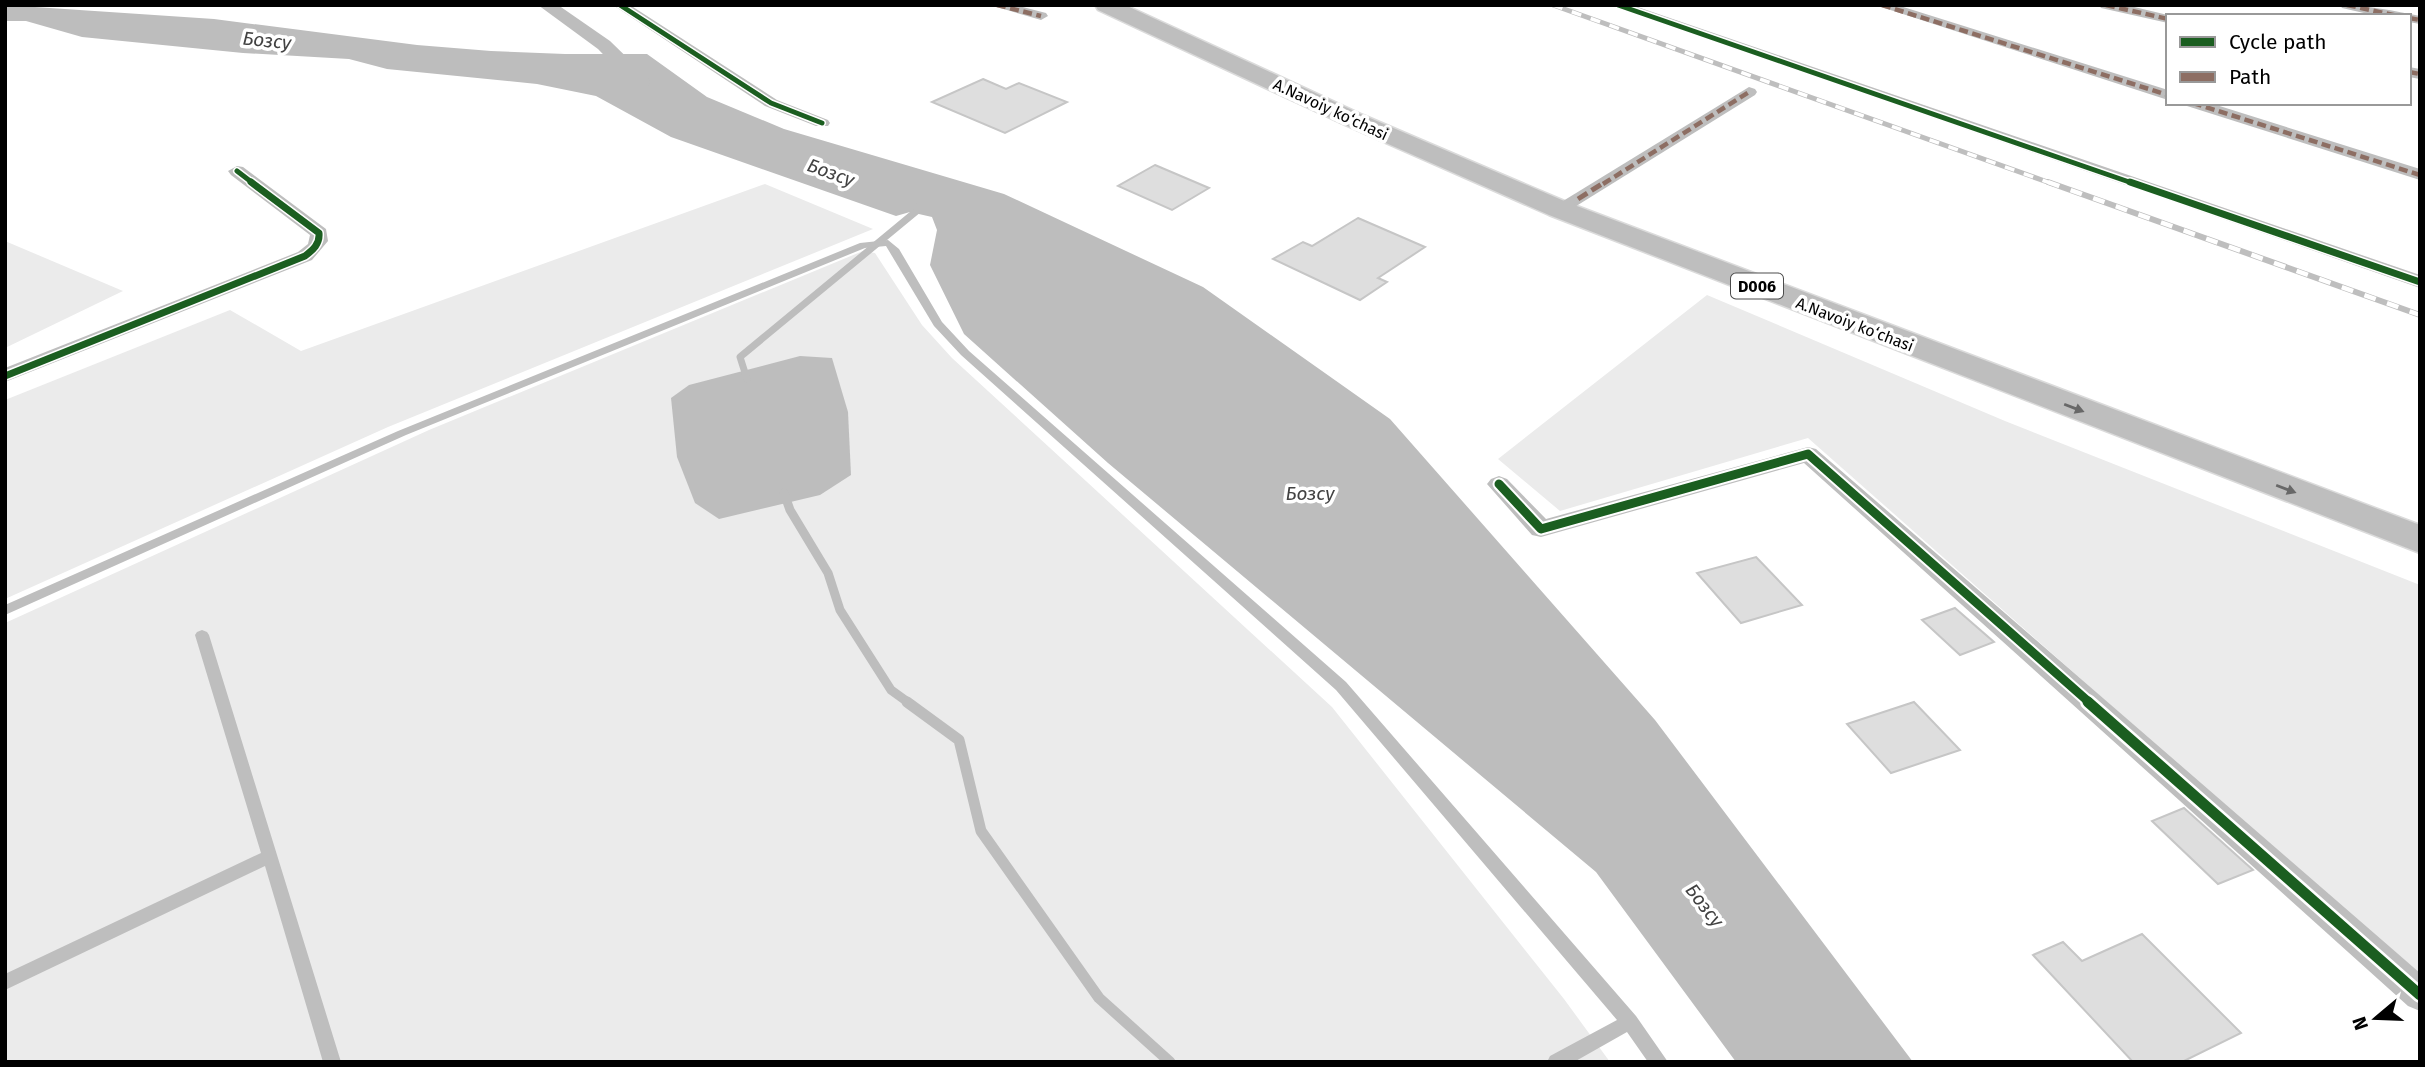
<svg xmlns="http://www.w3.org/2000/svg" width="2425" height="1067" viewBox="0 0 2425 1067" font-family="'Fira Sans',sans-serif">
	<rect width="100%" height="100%" fill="#fff"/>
	<!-- green -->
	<g fill="#ebebeb">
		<polygon points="765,184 873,229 388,427 5,599 5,400 230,310 301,351"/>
		<polygon points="5,241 123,291 5,348"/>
		<polygon points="863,251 875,253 922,325 952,358 1332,707 1564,999 1610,1062 5,1062 5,623 429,430"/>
		<polygon points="1707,295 2005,421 2420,585 2420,973 2301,873 1808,438 1560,511 1498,459"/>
	</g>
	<!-- water -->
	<g fill="#bdbdbd">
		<polygon points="5,5 214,19 417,45 491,51 565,54 647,54 707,97 784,129 1004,194 1203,287 1390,419 1655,720 1913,1062 1736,1062 1596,872 1108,463 964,334 930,265 937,230 932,217 910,212 896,216 671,137 596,96 537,84 387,69 349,59 243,53 82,37 26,21 5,21"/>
		<polygon points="800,356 832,358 848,412 851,475 820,495 719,519 695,503 677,457 671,398 689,385"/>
	</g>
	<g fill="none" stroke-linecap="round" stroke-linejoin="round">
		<!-- stream-far2 -->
		<polyline stroke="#bdbdbd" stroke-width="7" points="747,379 740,357 919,209 919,206"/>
		<!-- stream-far1 -->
		<polyline stroke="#bdbdbd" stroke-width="9" points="784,493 790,510 828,573 840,610 891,690 909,703"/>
		<!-- stream -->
		<polyline stroke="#bdbdbd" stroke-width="11" points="907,702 959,740 981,831 1099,998 1170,1062"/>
		<!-- canal -->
		<polygon fill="#bdbdbd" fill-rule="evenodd" points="538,5 558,5 610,41 648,78 650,82 648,86 634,86 598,49"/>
	</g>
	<!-- building -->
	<g fill="#dedede" stroke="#c6c6c6" stroke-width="2">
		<polygon points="983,79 1006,89 1019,83 1067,102 1005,133 932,102"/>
		<polygon points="1155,165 1209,188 1172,210 1118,186"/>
		<polygon points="1358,218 1425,247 1378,278 1387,282 1360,300 1273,259 1303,242 1312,246"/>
		<polygon points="1756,557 1802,605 1741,623 1697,573"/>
		<polygon points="1955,608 1994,642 1960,655 1922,620"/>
		<polygon points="1914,702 1960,750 1891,773 1847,724"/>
		<polygon points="2184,808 2253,870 2218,884 2152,821"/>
		<polygon points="2142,934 2241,1033 2182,1062 2133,1062 2033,955 2063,942 2082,961"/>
	</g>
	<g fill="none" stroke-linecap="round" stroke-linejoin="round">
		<!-- primary casing -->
		<g stroke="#dbdbdb" stroke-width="3">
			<polygon id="primary" points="1095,5 1125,5 1363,115 1569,203 2420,525 2420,553 1549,215 1345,125 1098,10"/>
		</g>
		<!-- lane -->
		<g fill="#bebebe" fill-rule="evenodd">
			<polygon points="888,240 899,249 942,322 969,351 1346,682 1636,1016 1668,1062 1648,1062 1627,1032 1574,1062 1547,1062 1550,1056 1617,1020 1336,690 961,355 934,326 886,246 865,248 406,435 5,615 5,605 398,431 860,243"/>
			<polygon points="202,630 207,632 209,635 341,1062 323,1062 265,866 5,990 5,974 261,853 195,635 197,632"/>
		</g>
		<!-- street -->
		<g fill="#bebebe" fill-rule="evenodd">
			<polygon points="613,5 630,5 777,100 828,120 830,123 828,126 816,126 765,106"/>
			<polygon points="990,5 1015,5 1046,13 1048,16 1041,20"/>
			<polygon points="1611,5 1632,5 2420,275 2420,288"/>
			<polygon points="1875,5 1897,5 2168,90 2168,100"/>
			<polygon points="2099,5 2126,5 2172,16 2168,16 2168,23 2101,8"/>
			<path d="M 2340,5 C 2368,5 2394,11 2420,16 L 2420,24 L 2409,22 L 2409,16 L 2377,16 L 2342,8 Z"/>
			<polygon points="2409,67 2420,69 2420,79 2409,77"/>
			<polygon points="1749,87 1755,89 1757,92 1755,95 1565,213 1559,214 1550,209"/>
			<polygon points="2185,103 2210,103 2420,169 2420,180 2187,106"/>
			<polygon points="237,166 243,167 326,229 328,241 312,260 5,382 5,368 298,252 308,244 310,235 231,175 228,171"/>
			<polygon points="1808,447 1816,449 2420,973 2420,1011 2408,1006 1804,463 1541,537 1532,535 1487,484 1491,479 1499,476 1507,479 1546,519"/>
		</g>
		<!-- primary -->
		<use href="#primary" fill="#bebebe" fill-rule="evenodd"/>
		<!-- rail-far1 casing -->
		<g stroke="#bebebe" stroke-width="5">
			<polyline id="rail-far1" points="1553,5 2053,184"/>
		</g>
		<!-- rail casing -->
		<g stroke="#bebebe" stroke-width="6">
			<polyline id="rail" points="2048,182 2420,315"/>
		</g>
		<!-- rail-far1 -->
		<use href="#rail-far1" stroke="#fff" stroke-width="3.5" stroke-dasharray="10" stroke-linecap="butt"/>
		<!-- rail -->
		<use href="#rail" stroke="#fff" stroke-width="4.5" stroke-dasharray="12" stroke-linecap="butt"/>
		<!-- quiet-far1 -->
		<g stroke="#8d6e63" stroke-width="4.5" stroke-dasharray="9 4.5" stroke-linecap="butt">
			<polyline points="997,5 1041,16"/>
			<polyline points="1882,5 2168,95"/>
			<polyline points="2106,5 2168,19"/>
			<polyline points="2347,5 2398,16"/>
			<polyline points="2409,18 2420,20"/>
			<polyline points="2409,72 2420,74"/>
			<polyline points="2193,103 2420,175"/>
			<polyline points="1603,184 1749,92"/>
		</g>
		<!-- quiet -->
		<polyline stroke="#8d6e63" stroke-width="5" stroke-dasharray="11 5" stroke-linecap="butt" points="1578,199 1605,182"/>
		<!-- cycleway-far3 casing -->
		<g stroke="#fff" stroke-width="8">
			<g id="cycleway-far3">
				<polyline points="620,5 771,103 822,123"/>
				<polyline points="1618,5 2135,184"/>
				<polyline points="237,171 254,184"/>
			</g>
		</g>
		<!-- cycleway-far2 casing -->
		<g stroke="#fff" stroke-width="10">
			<g id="cycleway-far2">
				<polyline points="2130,182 2420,282"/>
				<path d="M 5,376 L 305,256 C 313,250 320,244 319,233 L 251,182"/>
			</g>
		</g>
		<!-- cycleway-far1 casing -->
		<g stroke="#fff" stroke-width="13">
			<polyline id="cycleway-far1" points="1499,484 1541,529 1808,454 2090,703"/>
		</g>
		<!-- cycleway casing -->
		<g stroke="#fff" stroke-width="16">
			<polyline id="cycleway" points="2088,702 2420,995"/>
		</g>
		<!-- cycleway-far3 -->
		<use href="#cycleway-far3" stroke="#1b5e20" stroke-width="5"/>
		<!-- cycleway-far2 -->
		<use href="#cycleway-far2" stroke="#1b5e20" stroke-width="7"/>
		<!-- cycleway-far1 -->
		<use href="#cycleway-far1" stroke="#1b5e20" stroke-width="9"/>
		<!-- cycleway -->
		<use href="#cycleway" stroke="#1b5e20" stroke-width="11"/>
	</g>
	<!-- one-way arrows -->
	<defs><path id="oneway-solid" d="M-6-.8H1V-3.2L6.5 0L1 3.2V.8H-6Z" transform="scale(1.75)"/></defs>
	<g fill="#686868">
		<use href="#oneway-solid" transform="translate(2074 408) rotate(21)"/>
		<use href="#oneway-solid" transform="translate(2286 489) rotate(21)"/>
	</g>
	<g text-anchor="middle" stroke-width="7" stroke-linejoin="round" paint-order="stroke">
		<!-- far-street labels -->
		<g font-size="16" fill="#000" stroke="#fff">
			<text transform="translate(1331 109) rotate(25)" y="6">A.Navoiy ko‘chasi</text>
			<text transform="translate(1855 324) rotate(21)" y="6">A.Navoiy ko‘chasi</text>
		</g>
		<!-- shield labels -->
		<rect fill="#fff" stroke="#4c4c4c" stroke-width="2" x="1731" y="273.5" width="52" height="25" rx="5"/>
		<g font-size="16" font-weight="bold" fill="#000">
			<text x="1757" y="292">D006</text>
		</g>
		<!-- water labels -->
		<g font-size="19" font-style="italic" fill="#424242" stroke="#fff">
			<text transform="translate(267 40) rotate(6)" y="7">Бозсу</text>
			<text transform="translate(831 172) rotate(20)" y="7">Бозсу</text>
			<text x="1310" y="500">Бозсу</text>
			<text transform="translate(1705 905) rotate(52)" y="7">Бозсу</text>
		</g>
	</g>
	<!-- border -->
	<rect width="2425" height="1067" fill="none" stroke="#000000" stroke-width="14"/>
	<!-- legend -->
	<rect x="2166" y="14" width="245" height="91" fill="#ffffff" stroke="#999999" stroke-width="2"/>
	<rect x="2180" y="37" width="35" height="10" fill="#1b5e20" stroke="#999999" stroke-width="2"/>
	<text x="2229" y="49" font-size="21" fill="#000000">Cycle path</text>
	<rect x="2180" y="72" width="35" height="10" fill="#8d6e63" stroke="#999999" stroke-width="2"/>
	<text x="2229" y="84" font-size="21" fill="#000000">Path</text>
	<!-- north arrow -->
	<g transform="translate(2376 1018) rotate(251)" stroke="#ffffff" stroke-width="5" paint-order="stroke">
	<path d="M0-5L12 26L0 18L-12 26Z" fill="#000000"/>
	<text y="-10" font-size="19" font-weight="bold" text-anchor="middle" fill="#000000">N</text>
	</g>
</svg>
